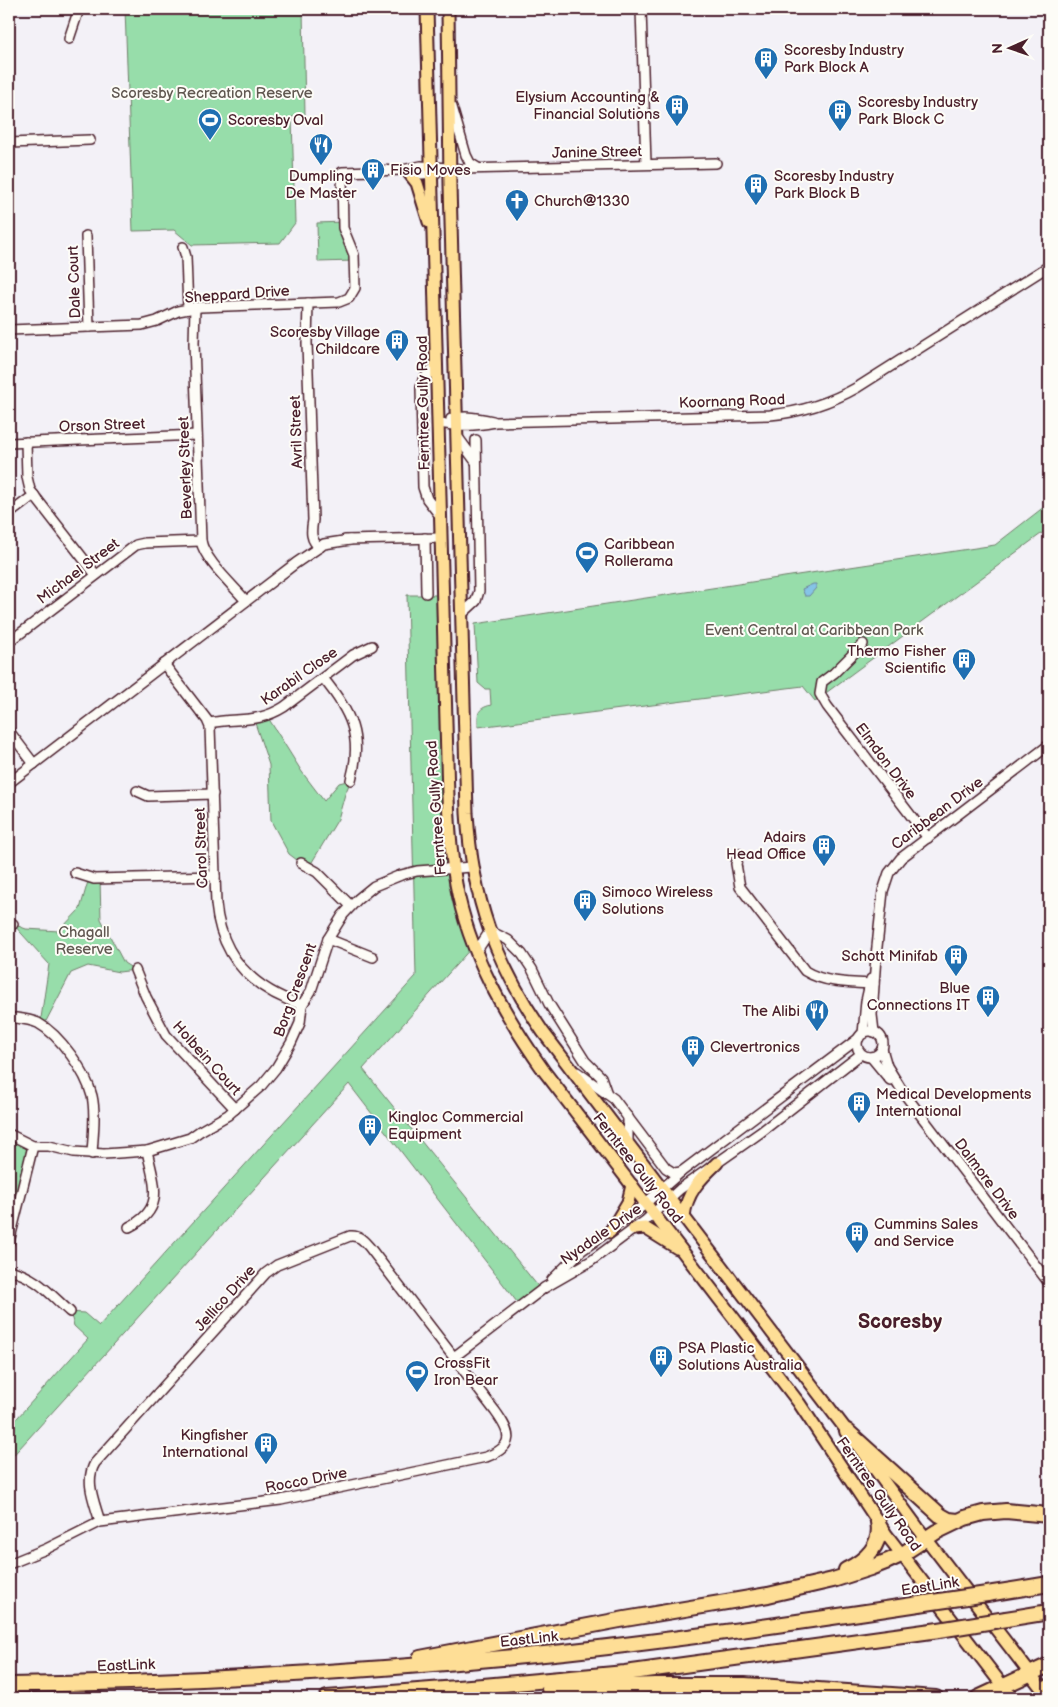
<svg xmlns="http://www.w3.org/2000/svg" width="1058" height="1707" viewBox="0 0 1058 1707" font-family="'Balsamiq Sans',sans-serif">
	<rect width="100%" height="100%" fill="#f3f1f7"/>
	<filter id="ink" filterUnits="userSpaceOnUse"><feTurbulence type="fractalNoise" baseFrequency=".02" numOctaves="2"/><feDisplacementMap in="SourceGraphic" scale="10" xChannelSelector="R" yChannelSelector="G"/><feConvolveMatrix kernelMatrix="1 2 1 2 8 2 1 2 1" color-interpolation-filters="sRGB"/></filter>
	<g filter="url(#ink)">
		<!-- green -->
		<g fill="#97ddaa" stroke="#707e6a">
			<polygon points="125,9 303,9 305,116 292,117 295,223 280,243 192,245 174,230 133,231"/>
			<polygon points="343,222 354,261 318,262 317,223"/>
			<path d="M 1049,503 L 1049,528 L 815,701 L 803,686 L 478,727 C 478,714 476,709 491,705 L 490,689 L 485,689 L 478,683 L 475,624 L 995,545 Z"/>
			<polygon points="407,595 443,595 449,825 473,946 363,1069 541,1290 520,1306 349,1084 9,1460 9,1427 88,1339 74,1326 70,1312 84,1313 99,1326 416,976"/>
			<polygon points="267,716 302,772 324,801 339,783 351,780 345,794 338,819 309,867 301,863 289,854 271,821 269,765 254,720"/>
			<polygon points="89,878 100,879 101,919 124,963 135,970 119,972 88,966 71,973 43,1027 40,1025 49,964 13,924 26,929 59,931 80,909"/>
			<polygon points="9,1134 30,1145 19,1202 9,1200"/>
		</g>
		<!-- water -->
		<polygon fill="#85c4e6" stroke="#6d829b" points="813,584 816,584 816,588 809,596 805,596 802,589"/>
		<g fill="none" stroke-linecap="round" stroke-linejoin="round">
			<!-- minor casing -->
			<g stroke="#4a1f2b" stroke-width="12">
				<g id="minor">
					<polyline points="641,9 646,164"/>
					<polyline points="69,39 79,9"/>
					<polyline points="452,107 466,155 470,163 478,168"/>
					<polyline points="9,143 90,140"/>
					<polyline points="407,172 422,174 436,173"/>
					<polyline points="86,236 89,327"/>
					<polyline points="183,247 186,257 188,309"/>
					<path d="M 308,303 L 307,343 L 313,520 C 311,531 310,541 320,547"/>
					<path d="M 195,307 L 194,343 L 201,541 C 205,561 234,586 246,601"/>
					<polyline points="9,330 142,325 157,321 178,311 200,307 339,302 349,298 355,288 354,255 343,228 342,172 402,170 421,166 461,169 716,163"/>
					<polyline points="437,364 423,380 421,388 423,487 427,499 441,517"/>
					<path d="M 451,419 C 465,415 479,418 493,421"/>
					<path d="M 439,423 C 459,427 475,426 495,422 L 770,415 C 802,412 830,403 858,387 L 1049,266"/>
					<polyline points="457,436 476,462"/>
					<polyline points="26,442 27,477 30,490 96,575"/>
					<polyline points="9,443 197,435"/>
					<polyline points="9,514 34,495"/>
					<polyline points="425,538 426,593"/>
					<polyline points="345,540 441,538"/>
					<polyline points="462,614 476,601 479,591 476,440"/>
					<polyline points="9,642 136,545 145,543 201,541"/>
					<polyline points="863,644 834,673 822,682 820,694 827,706 928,838"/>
					<path d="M 164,664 L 207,720 L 210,727 L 216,904 C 221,957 253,989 302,1005"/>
					<path d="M 323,678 C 351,712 363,737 351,780"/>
					<path d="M 209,723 C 238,717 257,724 284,707 L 353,655 L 372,646"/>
					<polyline points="9,731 34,764"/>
					<polyline points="9,783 296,563 324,544 350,540"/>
					<polyline points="137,791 148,796 213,794"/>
					<path d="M 739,854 L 736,864 L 740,887 L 805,971 C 824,983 852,983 874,984"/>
					<polyline points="301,863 317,872 351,906"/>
					<polyline points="75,873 94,879 215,876"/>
					<polyline points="9,924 13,924"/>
					<polyline points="328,939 373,957"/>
					<polyline points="476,952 490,931 508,940 522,954 532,969 549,1004 585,1061 601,1077 607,1094"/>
					<polyline points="135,970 146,997 166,1035 235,1109"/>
					<path d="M 16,1018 C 24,1019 31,1020 38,1023 C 60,1035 86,1072 92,1096 C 96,1114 93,1135 92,1154"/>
					<circle cx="870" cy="1044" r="13"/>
					<polyline points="874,1032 872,1015 876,956 883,891 889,873 901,858 1049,745"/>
					<polyline points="863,1034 866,1001 871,979"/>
					<polyline points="882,1049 887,1066 903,1092 1049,1283"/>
					<polyline points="871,1057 890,1080"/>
					<polyline points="577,1072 614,1099 666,1168 674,1173 681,1172"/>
					<polyline points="628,1117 628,1145"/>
					<polyline points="9,1134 33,1146 49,1146 74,1152 104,1154 147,1151 190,1138 200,1131 228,1115 261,1086 276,1068 291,1043 300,1023 302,1005 311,991 328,939 343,915 358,899 374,886 401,875 417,871 472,867"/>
					<path d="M 129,1227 C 166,1209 154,1184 147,1151"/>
					<polyline points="9,1242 33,1146"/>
					<path d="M 9,1270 C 37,1277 49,1293 70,1312"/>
					<polyline points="552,1280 582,1250 638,1210 681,1172 859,1038"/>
					<polyline points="454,1357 544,1288 591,1261 646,1220 680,1189 761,1132 861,1054"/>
					<path d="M 9,1564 L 46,1549 L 100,1522 L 281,1500 L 486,1457 C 516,1446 511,1433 495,1411 L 370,1248 C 364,1241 360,1235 350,1236 L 277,1265 L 266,1273 L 95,1463 C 84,1481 95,1503 100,1522"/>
				</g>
			</g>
			<!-- major casing -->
			<g stroke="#4a1f2b" stroke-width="15">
				<g id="major">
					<path d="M 427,9 L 448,797 C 449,826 451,855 456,884 C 469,954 504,1014 544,1071 L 799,1403 L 886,1534 L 1012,1698"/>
					<path d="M 448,9 L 450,185 L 467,813 C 472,898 495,962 543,1032 L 847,1431 L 918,1528 L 1049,1698"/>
					<polyline points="409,173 417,183 429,222"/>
					<path d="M 684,1217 C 686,1193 700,1179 717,1163"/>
					<polyline points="634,1229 645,1228 677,1248"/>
					<polyline points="610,1232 628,1202 632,1185"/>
				</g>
			</g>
			<!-- highway casing -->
			<g stroke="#4a1f2b" stroke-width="18">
				<g id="highway">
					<polyline points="847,1431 940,1515 949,1520 958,1521"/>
					<path d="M 846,1570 C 865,1561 883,1545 878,1522"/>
					<polyline points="987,1594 1049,1584"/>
					<polyline points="1006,1619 1049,1612"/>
					<polyline points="420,1658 625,1619 768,1595 833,1580 870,1568 888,1561 901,1555 936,1532 965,1518 983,1513 1006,1511 1049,1515"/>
					<path d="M 9,1685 C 194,1682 380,1671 564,1652 C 683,1639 801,1622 919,1604"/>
					<polyline points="549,1689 655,1685 745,1685 936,1698"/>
					<polyline points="327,1698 483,1686 625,1673 939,1630"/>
					<polyline points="978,1698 1049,1665"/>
					<polyline points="1049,1698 1049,1687"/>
				</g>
			</g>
			<!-- minor -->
			<use href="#minor" stroke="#fdfcf7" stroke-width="9"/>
			<!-- major -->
			<use href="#major" stroke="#fede96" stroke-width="11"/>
			<!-- highway -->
			<use href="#highway" stroke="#fede96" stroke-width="14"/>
			<!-- highway-bridge casing -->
			<g stroke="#4a1f2b" stroke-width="18" stroke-linecap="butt">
				<g id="highway-bridge">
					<polyline points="919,1604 987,1594"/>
					<polyline points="939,1630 1006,1619"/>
				</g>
			</g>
			<!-- highway-bridge -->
			<use href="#highway-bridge" stroke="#fede96" stroke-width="14"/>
		</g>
	</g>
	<!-- icons -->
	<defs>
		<g id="building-pin" transform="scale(1.25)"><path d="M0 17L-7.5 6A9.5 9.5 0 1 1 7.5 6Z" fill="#1f6fb2" stroke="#fdfcf7"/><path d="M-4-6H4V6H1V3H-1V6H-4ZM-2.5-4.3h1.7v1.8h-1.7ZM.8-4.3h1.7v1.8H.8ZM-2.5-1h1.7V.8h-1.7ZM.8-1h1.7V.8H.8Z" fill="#fff"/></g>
		<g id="stadium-pin" transform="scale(1.25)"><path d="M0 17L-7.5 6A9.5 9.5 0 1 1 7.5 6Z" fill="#1f6fb2" stroke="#fdfcf7"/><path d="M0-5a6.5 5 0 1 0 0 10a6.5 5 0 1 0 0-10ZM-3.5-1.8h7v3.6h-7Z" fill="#fff"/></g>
		<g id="restaurant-pin" transform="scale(1.25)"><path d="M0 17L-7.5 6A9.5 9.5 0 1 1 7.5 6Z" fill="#1f6fb2" stroke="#fdfcf7"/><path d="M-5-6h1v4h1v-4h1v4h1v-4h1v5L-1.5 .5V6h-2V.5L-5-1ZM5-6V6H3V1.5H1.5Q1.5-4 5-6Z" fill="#fff"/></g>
		<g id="church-pin" transform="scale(1.25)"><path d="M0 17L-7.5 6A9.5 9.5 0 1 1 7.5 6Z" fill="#1f6fb2" stroke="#fdfcf7"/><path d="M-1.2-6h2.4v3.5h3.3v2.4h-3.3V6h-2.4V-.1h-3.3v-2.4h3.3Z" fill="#fff"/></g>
	</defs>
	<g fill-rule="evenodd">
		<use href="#building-pin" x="766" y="59"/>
		<use href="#building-pin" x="677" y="106"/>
		<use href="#building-pin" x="840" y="111"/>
		<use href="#stadium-pin" x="210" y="120"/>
		<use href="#restaurant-pin" x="321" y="145"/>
		<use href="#building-pin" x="373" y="170"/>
		<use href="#building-pin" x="756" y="185"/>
		<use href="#church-pin" x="517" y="201"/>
		<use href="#building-pin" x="397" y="341"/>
		<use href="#stadium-pin" x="587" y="553"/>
		<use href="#building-pin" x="964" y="660"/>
		<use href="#building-pin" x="824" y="846"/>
		<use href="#building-pin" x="585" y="901"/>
		<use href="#building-pin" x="956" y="956"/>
		<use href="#building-pin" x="988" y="997"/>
		<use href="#restaurant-pin" x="817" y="1011"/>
		<use href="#building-pin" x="693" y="1047"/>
		<use href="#building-pin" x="859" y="1103"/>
		<use href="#building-pin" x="370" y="1126"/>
		<use href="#building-pin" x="857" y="1233"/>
		<use href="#building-pin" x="661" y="1357"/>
		<use href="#stadium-pin" x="417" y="1372"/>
		<use href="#building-pin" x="266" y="1444"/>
	</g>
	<g text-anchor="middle" stroke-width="4" stroke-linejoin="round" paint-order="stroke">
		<!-- poi labels -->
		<g font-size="15" fill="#4a1f2b" stroke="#fdfcf7" text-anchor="start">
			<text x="784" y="55">Scoresby Industry<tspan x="784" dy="17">Park Block A</tspan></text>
			<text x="660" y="102" text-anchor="end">Elysium Accounting &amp;<tspan x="660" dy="17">Financial Solutions</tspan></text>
			<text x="858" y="107">Scoresby Industry<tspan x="858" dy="17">Park Block C</tspan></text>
			<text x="228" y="125">Scoresby Oval</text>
			<text x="390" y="175">Fisio Moves</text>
			<text x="321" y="181" text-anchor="middle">Dumpling<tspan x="321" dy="17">De Master</tspan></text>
			<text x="774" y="181">Scoresby Industry<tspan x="774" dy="17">Park Block B</tspan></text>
			<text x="534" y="206">Church@1330</text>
			<text x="380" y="337" text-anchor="end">Scoresby Village<tspan x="380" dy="17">Childcare</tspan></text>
			<text x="604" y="549">Caribbean<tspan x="604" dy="17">Rollerama</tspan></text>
			<text x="946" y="656" text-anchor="end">Thermo Fisher<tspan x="946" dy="17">Scientific</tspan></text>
			<text x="806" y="842" text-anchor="end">Adairs<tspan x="806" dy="17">Head Office</tspan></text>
			<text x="602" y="897">Simoco Wireless<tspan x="602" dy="17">Solutions</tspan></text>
			<text x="938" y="961" text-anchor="end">Schott Minifab</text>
			<text x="970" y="993" text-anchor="end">Blue<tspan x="970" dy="17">Connections IT</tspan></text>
			<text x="800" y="1016" text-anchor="end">The Alibi</text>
			<text x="710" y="1052">Clevertronics</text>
			<text x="876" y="1099">Medical Developments<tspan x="876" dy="17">International</tspan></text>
			<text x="388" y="1122">Kingloc Commercial<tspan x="388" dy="17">Equipment</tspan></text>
			<text x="874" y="1229">Cummins Sales<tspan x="874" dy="17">and Service</tspan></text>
			<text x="678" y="1353">PSA Plastic<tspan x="678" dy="17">Solutions Australia</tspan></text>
			<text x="434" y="1368">CrossFit<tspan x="434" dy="17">Iron Bear</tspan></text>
			<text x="248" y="1440" text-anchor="end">Kingfisher<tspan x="248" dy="17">International</tspan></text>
		</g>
		<!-- park labels -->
		<g font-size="15" fill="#615851" stroke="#fdfcf7">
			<text x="212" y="98">Scoresby Recreation Reserve</text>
			<text x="814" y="635">Event Central at Caribbean Park</text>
			<text x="84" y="937">Chagall<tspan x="84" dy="17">Reserve</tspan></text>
		</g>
		<!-- street labels -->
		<g font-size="15" fill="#4a1f2b" stroke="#fdfcf7">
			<text transform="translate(597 152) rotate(-1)" y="5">Janine Street</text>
			<text transform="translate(74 282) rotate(-92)" y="5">Dale Court</text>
			<text transform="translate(237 294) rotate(-4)" y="5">Sheppard Drive</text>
			<text transform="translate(732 401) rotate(-2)" y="5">Koornang Road</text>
			<text transform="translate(423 403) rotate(-91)" y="5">Ferntree Gully Road</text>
			<text transform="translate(102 425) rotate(-2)" y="5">Orson Street</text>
			<text transform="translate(296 432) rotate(-92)" y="5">Avril Street</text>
			<text transform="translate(185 468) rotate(-92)" y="5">Beverley Street</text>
			<text transform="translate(78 571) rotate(-37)" y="5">Michael Street</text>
			<text transform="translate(299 676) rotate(-35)" y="5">Karabil Close</text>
			<text transform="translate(886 761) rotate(53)" y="5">Elmdon Drive</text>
			<text transform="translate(436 808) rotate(-94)" y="5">Ferntree Gully Road</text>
			<text transform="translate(937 813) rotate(-37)" y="5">Caribbean Drive</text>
			<text transform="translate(201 848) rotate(-92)" y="5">Carol Street</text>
			<text transform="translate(295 990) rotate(-70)" y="5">Borg Crescent</text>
			<text transform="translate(207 1058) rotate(48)" y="5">Holbein Court</text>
			<text transform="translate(638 1168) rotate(52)" y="5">Ferntree Gully Road</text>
			<text transform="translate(987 1179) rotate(53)" y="5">Dalmore Drive</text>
			<text transform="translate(601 1234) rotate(-35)" y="5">Nyadale Drive</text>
			<text transform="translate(225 1298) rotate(-48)" y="5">Jellico Drive</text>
			<text transform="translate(306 1480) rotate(-11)" y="5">Rocco Drive</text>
			<text transform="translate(879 1494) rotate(55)" y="5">Ferntree Gully Road</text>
			<text transform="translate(930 1586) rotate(-9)" y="5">EastLink</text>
			<text transform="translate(529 1639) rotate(-6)" y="5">EastLink</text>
			<text transform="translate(126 1665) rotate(-2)" y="5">EastLink</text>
		</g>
		<!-- district labels -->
		<g font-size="20" font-weight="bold" fill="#4a1f2b" stroke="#fdfcf7">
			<text x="900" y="1328">Scoresby</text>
		</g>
	</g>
	<!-- margin -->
	<rect width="1058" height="1707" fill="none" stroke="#fdfcf7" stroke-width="30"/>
	<rect x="15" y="15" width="1028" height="1677" fill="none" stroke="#4a1f2b" stroke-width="2" filter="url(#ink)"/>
	<!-- north arrow -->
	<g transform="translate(1010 48) rotate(268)" stroke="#fdfcf7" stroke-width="4" paint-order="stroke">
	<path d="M0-4L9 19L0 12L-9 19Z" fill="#4a1f2b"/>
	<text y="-8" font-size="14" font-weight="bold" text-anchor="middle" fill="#4a1f2b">N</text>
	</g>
</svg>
